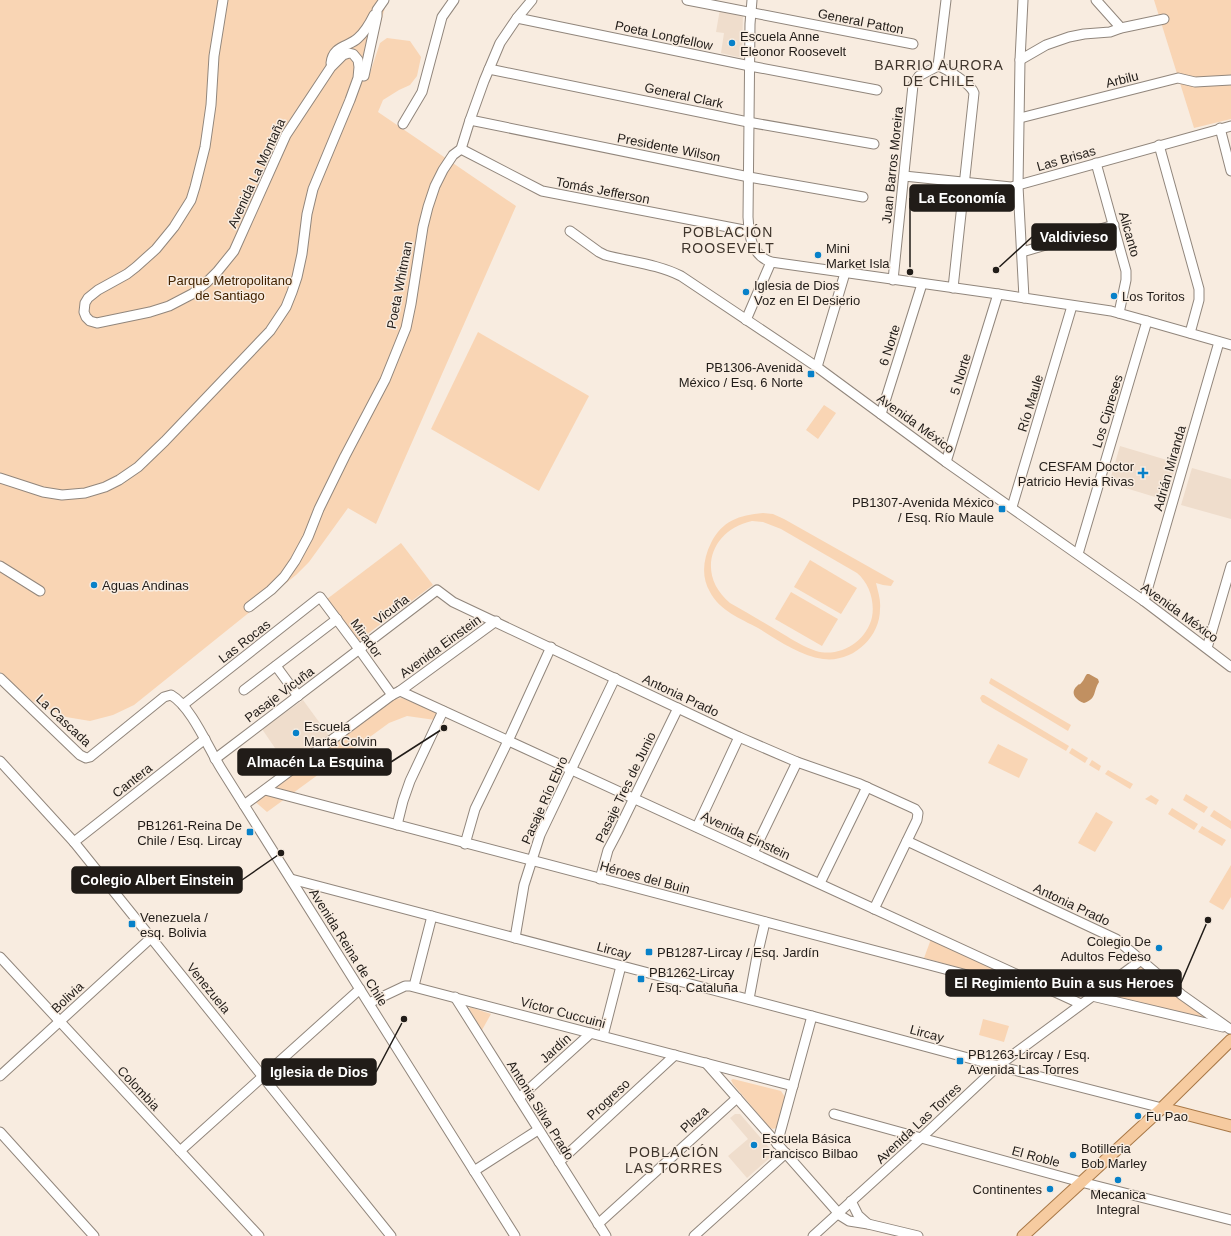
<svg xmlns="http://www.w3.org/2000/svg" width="1231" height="1236" viewBox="0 0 1231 1236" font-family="Helvetica,sans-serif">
	<rect width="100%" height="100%" fill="#f8ece0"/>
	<!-- built -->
	<g fill="#efddcc">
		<polygon points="720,9 743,13 742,58 721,53 724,33 716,32"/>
		<polygon points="1120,446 1177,463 1165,500 1109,483"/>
		<polygon points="1192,468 1231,479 1231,519 1181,505"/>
		<polygon points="303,700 330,737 288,767 262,729"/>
		<polygon points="735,1114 740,1114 773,1152 772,1156 747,1178 728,1156 748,1139 730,1118"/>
	</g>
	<!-- green -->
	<g fill="#f9d5b4" fill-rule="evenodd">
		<polygon points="0,0 387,0 367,74 368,79 380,43 387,38 410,41 421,57 417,76 410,85 399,90 383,100 378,112 516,206 376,524 348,508 309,562 296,575 134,705 113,715 90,721 66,717 32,701 0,672"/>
		<polygon points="1154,0 1231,0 1231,119 1194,128"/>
		<polygon points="478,332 589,396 539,491 431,429"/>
		<polygon points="824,405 836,413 818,439 806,430"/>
		<path d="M 763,513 L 773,514 L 784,519 L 894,581 L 891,586 L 883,585 L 876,583 C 878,592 881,600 880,609 C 880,638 852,663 823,659 C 800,656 778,640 758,628 C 741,619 719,610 710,592 C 701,577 703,559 711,543 C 722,521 739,515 763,513 ZM 752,521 L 763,522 L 781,529 L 857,573 C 869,583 875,601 872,617 C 867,641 840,658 816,651 C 804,647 793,640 783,634 C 766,624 748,613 730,603 C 696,575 710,530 752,521 Z"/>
		<polygon points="401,543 433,585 358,641 327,599"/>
		<polygon points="810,560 857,588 841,614 794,587"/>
		<polygon points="791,592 838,619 822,646 775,619"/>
		<polygon points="991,678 1071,725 1068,731 990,684 989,683"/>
		<polygon points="982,695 984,695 1069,746 1066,751 982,702 980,698"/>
		<polygon points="402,698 438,713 435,720 407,716 389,723 267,812 253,800 395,699"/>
		<polygon points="998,744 1028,759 1019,778 988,763"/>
		<polygon points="1072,748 1088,758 1085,763 1069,753"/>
		<polygon points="1092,760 1101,766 1099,771 1089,765"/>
		<polygon points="1108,770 1133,784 1130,789 1105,774"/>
		<polygon points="1186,794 1208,807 1204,813 1183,800"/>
		<polygon points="1151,795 1159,800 1156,805 1145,799"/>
		<polygon points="1172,808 1198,824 1194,830 1168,814"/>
		<polygon points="1214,810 1231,821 1231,829 1210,816"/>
		<polygon points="1096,812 1113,822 1095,852 1078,843"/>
		<polygon points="1202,826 1226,840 1222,846 1198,832"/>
		<polygon points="1231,865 1231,897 1223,910 1209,902"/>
		<polygon points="931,939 1005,973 986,975 924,958"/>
		<polygon points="1139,967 1145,969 1180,999 1203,1015 1203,1018 1105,994 1104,992"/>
		<polygon points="470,1007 491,1014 482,1030 469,1009"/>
		<polygon points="983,1019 1009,1026 1004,1042 979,1035"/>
		<polygon points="733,1079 781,1091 785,1097 778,1126 776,1128 773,1129 769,1127 733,1084 731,1080"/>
	</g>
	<!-- water -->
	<path fill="#c19061" d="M 1087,674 L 1089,674 L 1098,679 L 1099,682 C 1093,691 1097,699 1084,703 C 1077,701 1069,693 1077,686 C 1081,682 1078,687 1082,682 C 1084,680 1085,676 1087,674 Z"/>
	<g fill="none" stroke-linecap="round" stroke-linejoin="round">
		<!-- minor casing -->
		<g stroke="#91867c" stroke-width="11">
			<g id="minor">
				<polyline points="687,0 913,44"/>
				<path d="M 752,0 L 750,24 L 748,217 C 749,235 751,255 771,262 L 998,294 L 1111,311 L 1147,321 L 1231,345"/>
				<polyline points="1023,0 1020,60 1018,186 1024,298"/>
				<polyline points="1096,0 1121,28"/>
				<polyline points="517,18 750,66 877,90"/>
				<polyline points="1020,60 1046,45 1069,37 1084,34 1110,32 1121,28 1164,19"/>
				<path d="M 331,63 C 333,45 349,47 358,38 C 365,32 370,23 374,15"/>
				<path d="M 938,66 C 947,69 971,84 974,93 L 953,288"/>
				<polyline points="938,66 946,0"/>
				<polyline points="489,69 748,122 874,144"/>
				<polyline points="364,76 377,16 377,10 384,0"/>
				<polyline points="1020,118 1178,78 1195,82 1231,80"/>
				<polyline points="470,120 749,177 863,197"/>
				<polyline points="403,124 422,92 442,17 454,0"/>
				<polyline points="1220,128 1231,171"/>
				<polyline points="1159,145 1199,289 1199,300 1190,333"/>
				<polyline points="461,149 542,191 749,231"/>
				<polyline points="1096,163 1126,271 1126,280 1119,313"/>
				<polyline points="904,176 1011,187 1231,126"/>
				<path d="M 570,231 L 599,252 L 605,255 C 631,262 657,264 681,276 L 817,367 L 946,462 L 1144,601 L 1231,667"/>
				<polyline points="1022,252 1114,225"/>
				<polyline points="893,280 913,85 919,76 938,66"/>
				<polyline points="746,320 771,262"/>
				<polyline points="817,367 845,273"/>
				<polyline points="881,414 922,284"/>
				<polyline points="946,462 998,294"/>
				<polyline points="0,478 43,492 62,495 85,493 105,487 119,480 138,467 165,441 270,331 286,307 292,292 297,277 302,254 307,214 313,189 350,100 358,78 359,67 358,60 353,54 349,53 343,55 331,67 286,135 234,251 217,272 206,283 192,294 169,306 150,312 97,323 90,321 86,317 84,312 85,303 88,298 98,290 127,274 136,267 156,249 174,227 191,200 195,187 205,147 211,105 214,56 223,0"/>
				<polyline points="1012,507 1072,306"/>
				<polyline points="1078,554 1147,321"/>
				<polyline points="0,566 40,591"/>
				<polyline points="1144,601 1219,342"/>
				<polyline points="249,607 271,590 284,577 295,561 308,537 319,509 345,456 385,380 406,328 411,304 423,227 428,207 435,186 443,170 453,155 461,149 470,120 484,81 500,43 517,18 532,0"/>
				<polyline points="1207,648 1231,566"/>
				<polyline points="276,666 298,696"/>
				<path d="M 0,678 L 80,755 L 86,758 L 90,757 L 164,697 L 171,695 C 192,707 209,750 222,770 L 515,1236"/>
				<polyline points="244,690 337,619"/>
				<polyline points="400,691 1081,1004"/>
				<polyline points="183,705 320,597 359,649 392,695"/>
				<polyline points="215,759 437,590 453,602 739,737 797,762 860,784 915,809 918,813 917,820 874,909"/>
				<polyline points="0,761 74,842 391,1236"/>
				<polyline points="265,790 975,977 998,979 1021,977"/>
				<polyline points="244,805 392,695 400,691 496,621"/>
				<polyline points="397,825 403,801 410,781 443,711"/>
				<polyline points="697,827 739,737"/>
				<polyline points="907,841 1116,939 1182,995 1230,1029"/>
				<polyline points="74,842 205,739"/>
				<polyline points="465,844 475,809 508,741 551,647"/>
				<polyline points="753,853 797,762"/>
				<polyline points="291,879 812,1016 998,1066 1162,1108"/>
				<polyline points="600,879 608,850 617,833 678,708"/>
				<polyline points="820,883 867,787"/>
				<polyline points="515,938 524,885 540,835 615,678"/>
				<polyline points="0,957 259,1236"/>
				<polyline points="414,986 432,916"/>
				<polyline points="1092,996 1223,1027"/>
				<polyline points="455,997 606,1236"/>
				<polyline points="749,999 757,956 765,922"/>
				<polyline points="369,1003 405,986 410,986 793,1086"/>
				<polyline points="603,1036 621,966"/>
				<polyline points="706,1063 841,1216 849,1221 868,1224 918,1236"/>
				<polyline points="0,1076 152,937"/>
				<polyline points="519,1098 591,1033"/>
				<polyline points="834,1114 1081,1182 1231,1220"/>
				<polyline points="0,1132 94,1236"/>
				<polyline points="777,1144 812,1016"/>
				<polyline points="180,1151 360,989"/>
				<polyline points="559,1162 675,1055"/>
				<polyline points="474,1171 538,1130"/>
				<polyline points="851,1201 858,1215 868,1224"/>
				<polyline points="598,1224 737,1098"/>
				<polyline points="694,1236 786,1153"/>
				<polyline points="813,1236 921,1138 998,1066 1140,961"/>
			</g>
		</g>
		<!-- major casing -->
		<g stroke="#a87847" stroke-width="13">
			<g id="major">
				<polyline points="1162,1108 1231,1126"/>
				<polyline points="1023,1236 1162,1108 1231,1040"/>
			</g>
		</g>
		<!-- minor -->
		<use href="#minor" stroke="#fff" stroke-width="9"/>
		<!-- major -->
		<use href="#major" stroke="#f6cba0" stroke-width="11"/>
	</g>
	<!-- markers -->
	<g fill="#0781c9" stroke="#f8ece0" stroke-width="1.5">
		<circle cx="732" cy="43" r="4"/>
		<circle cx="818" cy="255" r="4"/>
		<circle cx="746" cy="292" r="4"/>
		<circle cx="1114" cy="296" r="4"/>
		<rect x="807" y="370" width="8" height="8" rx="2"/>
		<path d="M1141 467h4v4h4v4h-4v4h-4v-4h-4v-4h4z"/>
		<rect x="998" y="505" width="8" height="8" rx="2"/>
		<circle cx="94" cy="585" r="4"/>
		<circle cx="296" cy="733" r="4"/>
		<rect x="246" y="828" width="8" height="8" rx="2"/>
		<rect x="128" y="920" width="8" height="8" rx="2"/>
		<circle cx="1159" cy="948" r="4"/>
		<rect x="645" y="948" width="8" height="8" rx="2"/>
		<rect x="637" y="975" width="8" height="8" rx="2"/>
		<rect x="956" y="1057" width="8" height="8" rx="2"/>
		<circle cx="1138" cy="1116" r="4"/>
		<circle cx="754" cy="1145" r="4"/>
		<circle cx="1073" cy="1155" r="4"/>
		<circle cx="1118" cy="1180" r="4"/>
		<circle cx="1050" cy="1189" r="4"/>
	</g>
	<g text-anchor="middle" stroke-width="3" stroke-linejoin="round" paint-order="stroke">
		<!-- street labels -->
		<g font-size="13" fill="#211c18" stroke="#f8ece0">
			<text transform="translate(861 21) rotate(11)" y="5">General Patton</text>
			<text transform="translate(664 35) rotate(12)" y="5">Poeta Longfellow</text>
			<text transform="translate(1122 79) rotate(-14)" y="5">Arbilu</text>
			<text transform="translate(684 95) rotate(12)" y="5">General Clark</text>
			<text transform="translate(669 147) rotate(11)" y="5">Presidente Wilson</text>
			<text transform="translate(1066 158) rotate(-16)" y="5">Las Brisas</text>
			<text transform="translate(892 165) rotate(-84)" y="5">Juan Barros Moreira</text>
			<text transform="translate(256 173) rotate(-65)" y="5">Avenida La Montaña</text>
			<text transform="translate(603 190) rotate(11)" y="5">Tomás Jefferson</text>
			<text transform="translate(1130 234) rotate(74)" y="5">Alicanto</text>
			<text transform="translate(399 285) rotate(-79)" y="5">Poeta Whitman</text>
			<text transform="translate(889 345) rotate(-72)" y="5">6 Norte</text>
			<text transform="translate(960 374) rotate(-73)" y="5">5 Norte</text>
			<text transform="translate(1030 403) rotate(-73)" y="5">Río Maule</text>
			<text transform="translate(1107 411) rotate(-73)" y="5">Los Cipreses</text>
			<text transform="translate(916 423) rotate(36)" y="5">Avenida México</text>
			<text transform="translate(1169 468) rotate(-74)" y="5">Adrián Miranda</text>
			<text transform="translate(391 609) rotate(-37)" y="5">Vicuña</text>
			<text transform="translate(1180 612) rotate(36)" y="5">Avenida México</text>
			<text transform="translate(367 638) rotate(54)" y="5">Mirador</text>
			<text transform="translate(244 641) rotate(-38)" y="5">Las Rocas</text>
			<text transform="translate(440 646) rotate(-36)" y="5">Avenida Einstein</text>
			<text transform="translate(279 694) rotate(-37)" y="5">Pasaje Vicuña</text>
			<text transform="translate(681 695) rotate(25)" y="5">Antonia Prado</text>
			<text transform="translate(64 720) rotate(43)" y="5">La Cascada</text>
			<text transform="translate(132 780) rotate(-38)" y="5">Cantera</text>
			<text transform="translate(625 787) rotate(-64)" y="5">Pasaje Tres de Junio</text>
			<text transform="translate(544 800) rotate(-66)" y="5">Pasaje Río Ebro</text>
			<text transform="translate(746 835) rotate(25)" y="5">Avenida Einstein</text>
			<text transform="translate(645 877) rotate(15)" y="5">Héroes del Buin</text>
			<text transform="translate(1072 904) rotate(25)" y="5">Antonia Prado</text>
			<text transform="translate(349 947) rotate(58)" y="5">Avenida Reina de Chile</text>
			<text transform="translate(614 950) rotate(15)" y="5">Lircay</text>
			<text transform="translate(209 988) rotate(51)" y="5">Venezuela</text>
			<text transform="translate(67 997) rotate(-43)" y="5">Bolivia</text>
			<text transform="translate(563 1012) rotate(15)" y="5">Víctor Cuccuini</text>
			<text transform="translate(927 1033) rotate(15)" y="5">Lircay</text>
			<text transform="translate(555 1048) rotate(-42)" y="5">Jardín</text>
			<text transform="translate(139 1088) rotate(47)" y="5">Colombia</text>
			<text transform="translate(608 1099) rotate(-43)" y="5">Progreso</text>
			<text transform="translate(541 1110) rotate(58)" y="5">Antonia Silva Prado</text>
			<text transform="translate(694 1119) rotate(-42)" y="5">Plaza</text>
			<text transform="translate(918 1123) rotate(-43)" y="5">Avenida Las Torres</text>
			<text transform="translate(1036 1156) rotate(15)" y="5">El Roble</text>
		</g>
		<!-- poi labels -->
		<g font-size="13" fill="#211c18" stroke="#f8ece0" text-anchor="start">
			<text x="740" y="41">Escuela Anne<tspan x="740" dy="15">Eleonor Roosevelt</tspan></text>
			<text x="826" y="253">Mini<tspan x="826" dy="15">Market Isla</tspan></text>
			<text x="754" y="290">Iglesia de Dios<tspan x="754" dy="15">Voz en El Desierio</tspan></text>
			<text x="1122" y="301">Los Toritos</text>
			<text x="803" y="372" text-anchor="end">PB1306-Avenida<tspan x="803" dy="15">México / Esq. 6 Norte</tspan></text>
			<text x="1134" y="471" text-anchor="end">CESFAM Doctor<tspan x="1134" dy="15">Patricio Hevia Rivas</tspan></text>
			<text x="994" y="507" text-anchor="end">PB1307-Avenida México<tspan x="994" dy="15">/ Esq. Río Maule</tspan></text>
			<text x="102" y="590">Aguas Andinas</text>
			<text x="304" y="731">Escuela<tspan x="304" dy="15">Marta Colvin</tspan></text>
			<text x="242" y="830" text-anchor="end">PB1261-Reina De<tspan x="242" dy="15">Chile / Esq. Lircay</tspan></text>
			<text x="140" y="922">Venezuela /<tspan x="140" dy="15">esq. Bolivia</tspan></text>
			<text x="1151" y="946" text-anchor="end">Colegio De<tspan x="1151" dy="15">Adultos Fedeso</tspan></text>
			<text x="657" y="957">PB1287-Lircay / Esq. Jardín</text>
			<text x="649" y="977">PB1262-Lircay<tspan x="649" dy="15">/ Esq. Cataluña</tspan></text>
			<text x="968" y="1059">PB1263-Lircay / Esq.<tspan x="968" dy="15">Avenida Las Torres</tspan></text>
			<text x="1146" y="1121">Fu Pao</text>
			<text x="762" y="1143">Escuela Básica<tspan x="762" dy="15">Francisco Bilbao</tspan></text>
			<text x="1081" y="1153">Botilleria<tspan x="1081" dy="15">Bob Marley</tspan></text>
			<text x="1042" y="1194" text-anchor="end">Continentes</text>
			<text x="1118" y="1199" text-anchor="middle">Mecanica<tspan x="1118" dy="15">Integral</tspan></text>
		</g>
		<!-- park labels -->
		<g font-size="13" fill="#432300" stroke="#f8ece0">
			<text x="230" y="285">Parque Metropolitano<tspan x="230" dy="15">de Santiago</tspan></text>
		</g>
		<!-- neighbourhood labels -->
		<g font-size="14" letter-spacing="1" fill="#3f352c" stroke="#f8ece0">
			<text x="939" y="70">BARRIO AURORA<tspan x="939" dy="16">DE CHILE</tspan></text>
			<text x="728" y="237">POBLACIÓN<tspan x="728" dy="16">ROOSEVELT</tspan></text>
			<text x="674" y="1157">POBLACIÓN<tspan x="674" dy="16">LAS TORRES</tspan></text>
		</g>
	</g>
	<!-- callouts -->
	<path fill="none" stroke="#211c18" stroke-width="1.5" d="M910 272L910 198M996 270L1032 237M444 728L391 762M281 853L242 880M1208 920L1181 983M404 1019L376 1072"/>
	<g fill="#211c18" stroke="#f8ece0" stroke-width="1.5">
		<circle cx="910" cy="272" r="4"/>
		<circle cx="996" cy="270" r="4"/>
		<circle cx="444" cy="728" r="4"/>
		<circle cx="281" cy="853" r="4"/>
		<circle cx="1208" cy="920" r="4"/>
		<circle cx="404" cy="1019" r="4"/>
	</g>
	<g fill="#211c18" stroke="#211c18" stroke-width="1.5">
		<rect x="910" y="185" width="104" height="26" rx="4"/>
		<rect x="1032" y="224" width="84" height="26" rx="4"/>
		<rect x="238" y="749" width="153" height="26" rx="4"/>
		<rect x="72" y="867" width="170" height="26" rx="4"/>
		<rect x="946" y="970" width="235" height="26" rx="4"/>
		<rect x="262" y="1059" width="114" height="26" rx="4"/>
	</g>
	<g font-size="14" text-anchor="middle" font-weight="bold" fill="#fff">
		<text x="962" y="203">La Economía</text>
		<text x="1074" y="242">Valdivieso</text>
		<text x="315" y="767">Almacén La Esquina</text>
		<text x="157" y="885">Colegio Albert Einstein</text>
		<text x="1064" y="988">El Regimiento Buin a sus Heroes</text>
		<text x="319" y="1077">Iglesia de Dios</text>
	</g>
</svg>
